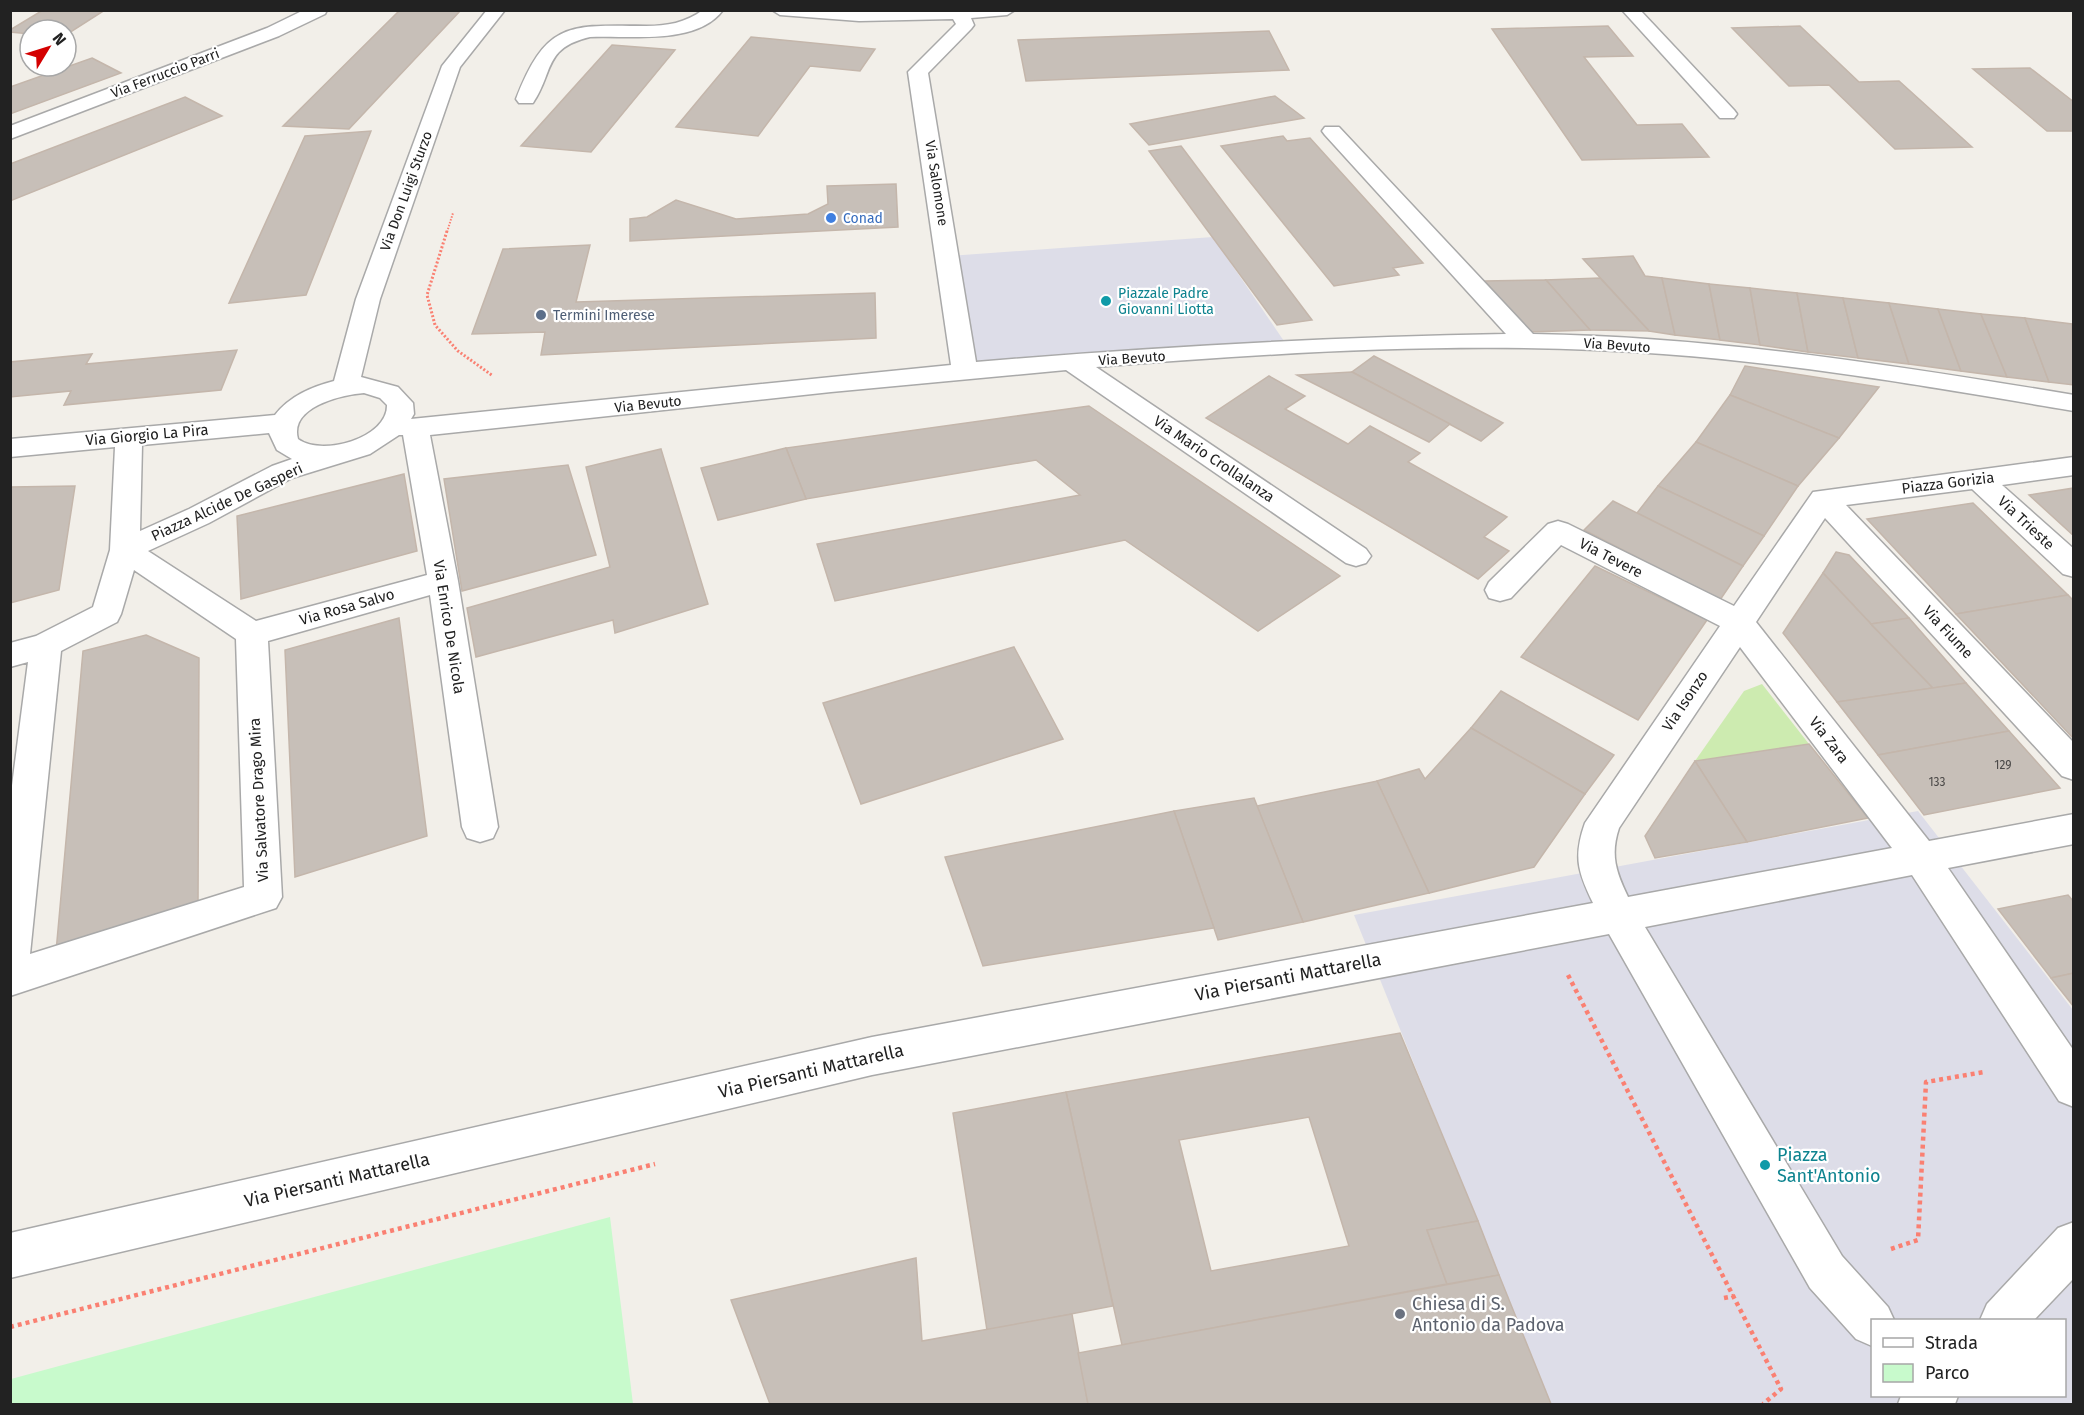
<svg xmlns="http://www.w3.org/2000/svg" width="2084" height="1415" viewBox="0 0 2084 1415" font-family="'Fira Sans',sans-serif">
	<rect width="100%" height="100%" fill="#f2efe9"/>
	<!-- grass -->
	<polygon fill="#cdebb0" points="1762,684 1809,744 1695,761 1744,691"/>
	<!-- park -->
	<polygon fill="#c8facc" points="610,1217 633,1404 11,1404 11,1379"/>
	<!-- plaza -->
	<g fill="#dddde8" fill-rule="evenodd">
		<polygon points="1213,237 1288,347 965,371 949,256"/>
		<path d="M 1918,811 L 2073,1010 L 2073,1404 L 1551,1404 L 1354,915 ZM 1872,1320 L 2064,1320 L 2064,1396 L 1872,1396 Z"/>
	</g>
	<!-- building -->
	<g fill="#c7bfb8" stroke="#c4b6ab" stroke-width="1.5" fill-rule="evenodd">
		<polygon points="43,10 105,10 66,35 66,30 30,30 30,34 10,32 10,30"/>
		<polygon points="400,10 461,10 349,129 283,126"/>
		<polygon points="1608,26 1633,56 1584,57 1637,125 1682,124 1709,157 1582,160 1492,29"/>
		<polygon points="1800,26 1859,82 1899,81 1972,147 1895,149 1829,85 1789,86 1732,28"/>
		<polygon points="1269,31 1289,70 1026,81 1018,40"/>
		<polygon points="751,37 875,49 860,71 810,66 758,136 676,127"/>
		<polygon points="612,45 675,50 591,152 521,146"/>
		<polygon points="92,58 121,73 10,114 10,87"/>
		<polygon points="2030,68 2074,102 2074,131 2047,131 1973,69"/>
		<polygon points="1275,96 1304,118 1149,145 1130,124"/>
		<polygon points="185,97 222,116 10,201 10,164"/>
		<polygon points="371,131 306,295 229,303 305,136"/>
		<polygon points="1283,136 1287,141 1310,138 1423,263 1393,268 1399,275 1334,286 1221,146"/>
		<polygon points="1181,146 1312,320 1277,325 1149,151"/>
		<polygon points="896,184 898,227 630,241 630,219 647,217 676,200 736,219 808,214 828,204 827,186"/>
		<polygon points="590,245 576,302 875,293 876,338 541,355 545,332 472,334 503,249"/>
		<polygon points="1633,256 1645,276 1662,278 1675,335 1649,331 1583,259"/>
		<polygon points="1600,278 1649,331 1590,330 1546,280"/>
		<polygon points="1662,278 1709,284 1720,340 1675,335"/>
		<polygon points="1546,280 1590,330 1528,332 1485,281"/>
		<polygon points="1709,284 1750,288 1760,345 1720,340"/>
		<polygon points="1750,288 1797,293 1808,352 1760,345"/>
		<polygon points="1797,293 1843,298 1858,358 1808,352"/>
		<polygon points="1843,298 1889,303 1909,364 1858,358"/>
		<polygon points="1889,303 1938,309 1961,371 1909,364"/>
		<polygon points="1938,309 1981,314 2007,377 1961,371"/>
		<polygon points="1981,314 2025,318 2049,382 2007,377"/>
		<polygon points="2025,318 2072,324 2074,385 2049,382"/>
		<polygon points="237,350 221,390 64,405 71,391 10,397 10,362 92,354 86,364"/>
		<polygon points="1374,356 1503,423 1481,441 1352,372"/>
		<polygon points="1745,366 1879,387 1839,438 1730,395"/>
		<polygon points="1352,372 1450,424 1429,442 1297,375"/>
		<polygon points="1269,376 1305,396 1285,409 1348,444 1370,426 1420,453 1408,462 1507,517 1484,537 1509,551 1478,579 1206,418"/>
		<polygon points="1730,395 1839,438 1798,486 1696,442"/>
		<polygon points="1089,406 1340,576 1258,631 1125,540 835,601 817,544 1080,495 1036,460 806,499 786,448"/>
		<polygon points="1696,442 1798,486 1764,536 1658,486"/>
		<polygon points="786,448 806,499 718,520 701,468"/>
		<polygon points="661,449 708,604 615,633 613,620 476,657 467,608 610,567 586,467"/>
		<polygon points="568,465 596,555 462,591 444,479"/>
		<polygon points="404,474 417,551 241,599 237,516"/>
		<polygon points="75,486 59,590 10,603 10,487"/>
		<polygon points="1658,486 1764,536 1743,566 1637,513"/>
		<polygon points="2074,488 2074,536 2029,495"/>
		<polygon points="1613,501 1743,566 1720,600 1584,530"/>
		<polygon points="1973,503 2068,595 1956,614 1867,519"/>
		<polygon points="1836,552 1849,555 1909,618 1871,624 1823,573"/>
		<polygon points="1595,566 1707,620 1638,720 1521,657"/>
		<polygon points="1823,573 1871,624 1933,688 1837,702 1783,633"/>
		<polygon points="2068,595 2074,601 2074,739 1956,614"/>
		<polygon points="399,618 427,836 295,877 285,650"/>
		<polygon points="1909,618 1966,683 1933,688 1871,624"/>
		<polygon points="146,635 199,658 198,907 56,952 83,651"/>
		<polygon points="1014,647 1063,739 861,804 823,703"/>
		<polygon points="1966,683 2009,731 1878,755 1837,702"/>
		<polygon points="1501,691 1614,755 1585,794 1471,728"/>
		<polygon points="1471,728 1585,794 1534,867 1429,893 1377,781 1419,769 1425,779"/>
		<polygon points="2009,731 2060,788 1924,815 1878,755"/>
		<polygon points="1809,744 1868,818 1747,842 1695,761"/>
		<polygon points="1695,761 1747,842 1655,858 1645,836"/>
		<polygon points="1377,781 1429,893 1303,922 1257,806"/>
		<polygon points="1254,798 1303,922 1218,940 1174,811"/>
		<polygon points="1174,811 1214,928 983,966 945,857"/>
		<polygon points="2068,895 2074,902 2074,973 2051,978 1998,909"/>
		<polygon points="2074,973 2074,1007 2051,978"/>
		<path d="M 1400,1033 L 1478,1221 L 1427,1230 L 1447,1284 L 1122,1345 L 1066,1092 ZM 1309,1117 L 1349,1246 L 1211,1271 L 1179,1140 Z"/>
		<polygon points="1066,1092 1113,1306 987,1330 953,1113"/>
		<polygon points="1478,1221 1499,1275 1447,1284 1427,1230"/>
		<polygon points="916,1258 922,1341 1072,1314 1088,1404 770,1404 731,1300"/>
		<polygon points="1499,1275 1551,1404 1088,1404 1078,1353"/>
	</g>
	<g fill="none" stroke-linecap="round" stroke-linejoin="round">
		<!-- minor casing -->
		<g stroke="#a9a9a9" stroke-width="3">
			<g id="minor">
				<polygon points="304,10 327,10 325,14 279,36 10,139 10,126 267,28"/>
				<path d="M 487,10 L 505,10 L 460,67 L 380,299 L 361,377 L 398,387 L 413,403 L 414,414 L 411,419 L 951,365 L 908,72 L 956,24 L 953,19 L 859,21 L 780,15 L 772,10 L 1015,10 L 1007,15 L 971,18 L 974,25 L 971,29 L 928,73 L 976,362 C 1153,347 1329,337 1506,334 L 1325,135 L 1322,131 L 1325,127 L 1339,127 L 1533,334 C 1715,337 1894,365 2074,395 L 2074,411 C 1937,388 1801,364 1663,354 C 1479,340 1280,352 1096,367 L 1366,549 L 1371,556 L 1366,563 L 1356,566 L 1346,563 L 1066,370 L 831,392 L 430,435 L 458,581 L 498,827 L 493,838 L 480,842 L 467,838 L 462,827 L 430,595 L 268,641 L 282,897 L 276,908 L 10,996 L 10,801 L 28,662 L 10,667 L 10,643 L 36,636 L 93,607 L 110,550 L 115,447 L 10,457 L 10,439 L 275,415 C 290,396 311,387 334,381 L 356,299 L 442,66 ZM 364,393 L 380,398 L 387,405 C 388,438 322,457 298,439 C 289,407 341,395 364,393 ZM 269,433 L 277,450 L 292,459 L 272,466 L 189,509 L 140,531 L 142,445 ZM 399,435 L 403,435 L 427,575 L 256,621 L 148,551 L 209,523 L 292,478 L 370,454 ZM 134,570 L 236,639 L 244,887 L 30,954 L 61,651 L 117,622 L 121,614 Z"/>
				<path d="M 703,10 L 723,10 C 696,46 630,35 590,37 C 543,48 554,72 533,103 L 519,103 L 516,99 C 546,21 569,25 646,26 C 667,26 685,23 703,10 Z"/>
				<polygon points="1622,10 1640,10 1734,110 1737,114 1734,118 1720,118"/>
				<path d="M 2074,457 L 2074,475 L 2002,485 L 2074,549 L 2074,577 L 2063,574 L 1972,489 L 1846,505 L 2074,743 L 2074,780 L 2062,776 L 1825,518 L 1756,622 L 1929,841 L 2074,814 L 2074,844 L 1948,868 L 2074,1051 L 2074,1107 L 2059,1101 L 1912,875 L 1645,927 L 1842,1256 L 1888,1307 L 1894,1320 L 1872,1320 L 1872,1346 L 1856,1339 L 1810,1288 L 1609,934 L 872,1075 L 10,1278 L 10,1233 L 872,1037 L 1593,903 C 1578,872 1573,857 1585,823 L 1720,626 L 1561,545 L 1511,598 L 1500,601 L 1489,598 L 1485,590 L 1489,582 L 1548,524 L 1558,521 L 1568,524 L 1734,606 L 1813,492 ZM 1740,647 L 1892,848 L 1628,897 C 1616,872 1610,855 1619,828 Z"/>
				<polygon points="2074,1222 2074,1278 2034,1320 1980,1320 1987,1304 2058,1228"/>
				<polygon points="1901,1396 1958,1396 1955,1404 1898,1404"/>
			</g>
		</g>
		<!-- path-far2 -->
		<polyline stroke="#fa8072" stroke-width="2" stroke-dasharray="1.5 1.5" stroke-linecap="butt" points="447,232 453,213"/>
		<!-- path-far1 -->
		<polyline stroke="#fa8072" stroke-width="3" stroke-dasharray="2 2" stroke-linecap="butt" points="447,231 427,295 435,325 458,351 493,376"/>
		<!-- path -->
		<g stroke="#fa8072" stroke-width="4.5" stroke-dasharray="4 4" stroke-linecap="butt">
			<polyline points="1568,975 1781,1389 1763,1404"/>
			<polyline points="1891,1249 1918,1240 1926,1082 1984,1072"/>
			<polyline points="1724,1298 1734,1296"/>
			<polyline points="10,1327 655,1164"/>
		</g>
		<!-- minor -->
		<use href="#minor" fill="#fff" fill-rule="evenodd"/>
	</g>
	<!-- markers -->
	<circle fill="#3f7fe0" stroke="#fff" stroke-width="2" cx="831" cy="218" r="6"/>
	<g fill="#0f9aa8" stroke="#fff" stroke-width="2">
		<circle cx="1106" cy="301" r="6"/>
		<circle cx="1765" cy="1165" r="6"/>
	</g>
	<circle fill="#5c6f8a" stroke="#fff" stroke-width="2" cx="541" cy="315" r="6"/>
	<circle fill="#6b7280" stroke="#fff" stroke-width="2" cx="1400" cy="1314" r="6"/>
	<g text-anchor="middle" stroke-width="4.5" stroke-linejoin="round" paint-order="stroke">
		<!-- number labels -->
		<g font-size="12" fill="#4b4948">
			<text x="2003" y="769">129</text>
			<text x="1937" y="786">133</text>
		</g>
		<!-- far-street labels -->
		<g font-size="14" fill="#222" stroke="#fff">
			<text transform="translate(165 73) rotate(-21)" y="5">Via Ferruccio Parri</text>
			<text transform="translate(937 183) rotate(81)" y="5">Via Salomone</text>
			<text transform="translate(406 191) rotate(-70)" y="5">Via Don Luigi Sturzo</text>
			<text transform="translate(1617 345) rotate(4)" y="5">Via Bevuto</text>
			<text transform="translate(1132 358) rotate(-4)" y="5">Via Bevuto</text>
			<text transform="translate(648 404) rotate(-6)" y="5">Via Bevuto</text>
		</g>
		<!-- far-shop labels -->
		<g font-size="14" fill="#366cbe" stroke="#fff" text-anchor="start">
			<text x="843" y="223">Conad</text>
		</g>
		<!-- far-culture labels -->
		<g font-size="14" fill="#0d838f" stroke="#fff" text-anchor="start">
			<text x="1118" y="298">Piazzale Padre<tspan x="1118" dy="16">Giovanni Liotta</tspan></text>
		</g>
		<!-- far-service labels -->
		<g font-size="14" fill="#4e5e75" stroke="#fff" text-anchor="start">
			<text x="553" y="320">Termini Imerese</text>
		</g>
		<!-- street labels -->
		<g font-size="15" fill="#222" stroke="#fff">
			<text transform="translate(147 435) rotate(-5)" y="5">Via Giorgio La Pira</text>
			<text transform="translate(1214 459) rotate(34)" y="5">Via Mario Crollalanza</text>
			<text transform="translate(1948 483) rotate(-7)" y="5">Piazza Gorizia</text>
			<text transform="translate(227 502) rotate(-25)" y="5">Piazza Alcide De Gasperi</text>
			<text transform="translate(2026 523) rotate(43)" y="5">Via Trieste</text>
			<text transform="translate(1611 558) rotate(27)" y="5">Via Tevere</text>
			<text transform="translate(347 607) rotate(-16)" y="5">Via Rosa Salvo</text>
			<text transform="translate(449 627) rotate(81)" y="5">Via Enrico De Nicola</text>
			<text transform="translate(1948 632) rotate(47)" y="5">Via Fiume</text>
			<text transform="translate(1685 701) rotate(-56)" y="5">Via Isonzo</text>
			<text transform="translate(1829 740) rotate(52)" y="5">Via Zara</text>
			<text transform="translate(259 800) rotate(-93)" y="5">Via Salvatore Drago Mira</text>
		</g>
		<!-- near-street labels -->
		<g font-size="18" fill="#222" stroke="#fff">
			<text transform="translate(1288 977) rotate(-11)" y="6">Via Piersanti Mattarella</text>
			<text transform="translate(811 1071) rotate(-13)" y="6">Via Piersanti Mattarella</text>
			<text transform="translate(337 1180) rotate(-13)" y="6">Via Piersanti Mattarella</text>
		</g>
		<!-- near-culture labels -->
		<g font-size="18" fill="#0d838f" stroke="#fff" text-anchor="start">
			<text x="1777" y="1161">Piazza<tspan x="1777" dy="21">Sant'Antonio</tspan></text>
		</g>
		<!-- near-worship labels -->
		<g font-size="18" fill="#5b616d" stroke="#fff" text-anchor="start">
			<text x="1412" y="1310">Chiesa di S.<tspan x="1412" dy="21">Antonio da Padova</tspan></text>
		</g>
	</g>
	<!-- border -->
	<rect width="2084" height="1415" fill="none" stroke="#222222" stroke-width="24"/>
	<!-- legend -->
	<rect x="1871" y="1319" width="195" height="78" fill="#ffffff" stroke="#a7a7a7" stroke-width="1.5"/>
	<rect x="1883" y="1338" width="30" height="9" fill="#ffffff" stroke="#a7a7a7" stroke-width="1.5"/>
	<text x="1925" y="1349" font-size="18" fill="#222222">Strada</text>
	<rect x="1883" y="1364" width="30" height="18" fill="#c8facc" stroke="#a7a7a7" stroke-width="1.5"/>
	<text x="1925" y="1379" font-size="18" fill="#222222">Parco</text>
	<!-- north arrow -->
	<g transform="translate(48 48) rotate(52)"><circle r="28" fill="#ffffff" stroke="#a7a7a7" stroke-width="1.5"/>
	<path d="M0-4.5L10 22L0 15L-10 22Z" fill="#d40000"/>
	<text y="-9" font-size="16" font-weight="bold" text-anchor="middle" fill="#222222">N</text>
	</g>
</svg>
